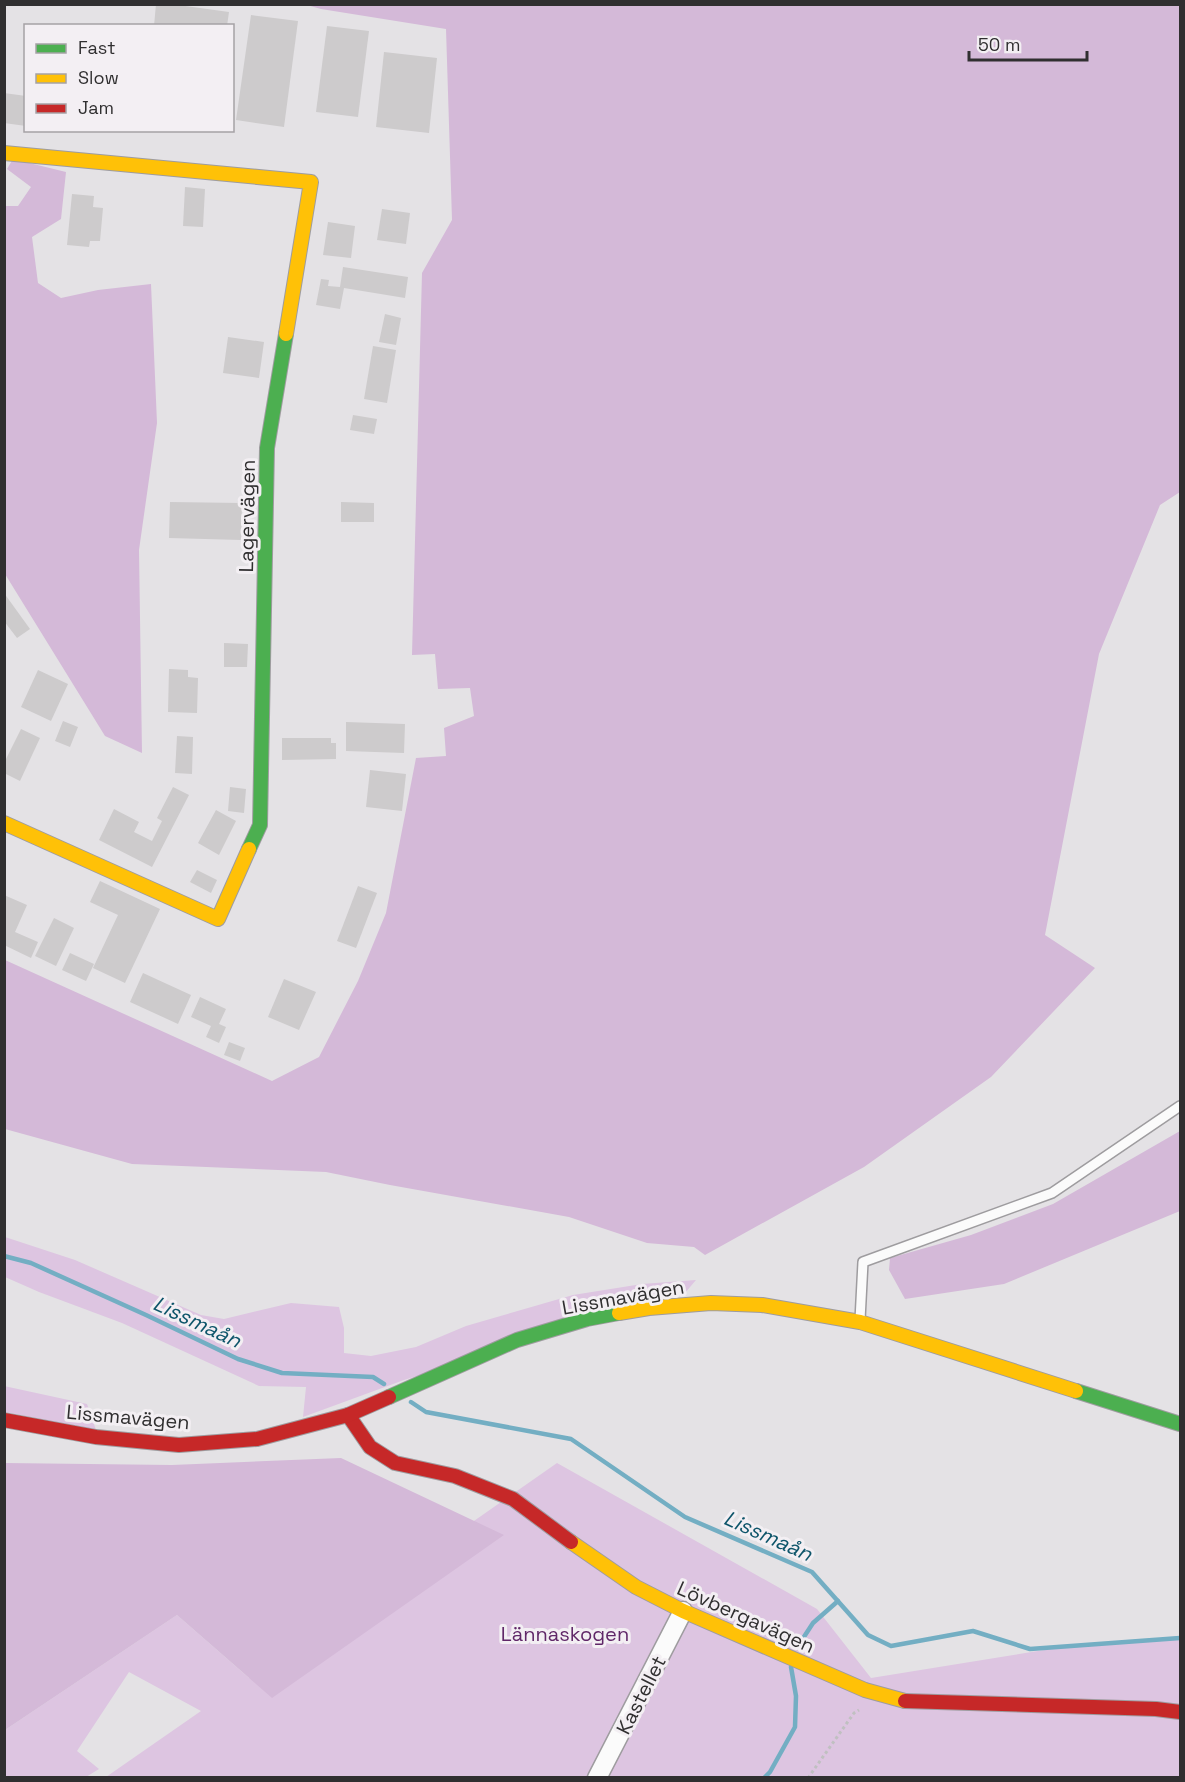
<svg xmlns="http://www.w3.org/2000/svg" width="1185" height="1782" viewBox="0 0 1185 1782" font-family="'Space Grotesk',sans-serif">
	<rect width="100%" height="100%" fill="#e4e2e5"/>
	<!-- green -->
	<g fill="#ddc5e1">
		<polygon points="5,1237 75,1260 201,1315 224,1319 291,1303 339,1307 344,1328 344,1353 371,1356 416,1347 466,1326 573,1295 642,1284 696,1280 685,1293 404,1380 303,1417 306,1387 259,1386 122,1323 39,1292 5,1277"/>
		<polygon points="4,1386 87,1404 96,1430 5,1412"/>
		<polygon points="557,1463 817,1609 871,1678 1063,1647 1180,1636 1180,1777 106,1777 201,1711 129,1672 77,1751 99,1769 86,1777 5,1778 5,1730 177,1615 249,1678"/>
	</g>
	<!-- forest -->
	<g fill="#d4b9d8">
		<polygon points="307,5 1180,5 1180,492 1160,505 1099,654 1045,935 1095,968 991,1077 864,1167 705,1255 694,1247 647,1243 569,1217 390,1185 326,1172 132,1164 5,1129 5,960 272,1081 319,1057 358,981 386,913 416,758 446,756 444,728 474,716 470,688 438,689 435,654 412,655 422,273 452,220 446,29 321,9"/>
		<polygon points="13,159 66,172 61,219 32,237 38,283 61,298 98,290 151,284 157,423 139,550 142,753 105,736 5,574 5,206 18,206 31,187 7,169"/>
		<polygon points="1180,1131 1180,1211 1004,1284 905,1299 889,1270 890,1258 971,1235 1053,1204"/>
		<polygon points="341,1458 504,1535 272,1698 177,1615 5,1730 5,1463 172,1465"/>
	</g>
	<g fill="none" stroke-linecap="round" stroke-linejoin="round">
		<!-- stream -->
		<g stroke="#73aec3" stroke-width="4.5">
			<polyline points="4,1256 31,1263 146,1315 238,1359 282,1373 373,1377 384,1384"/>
			<polyline points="411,1402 426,1412 571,1439 685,1517 812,1572 868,1635 891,1646 973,1631 1030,1649 1180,1638"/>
			<polyline points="798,1646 813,1623 838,1601"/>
			<polyline points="764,1778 770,1772 795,1727 796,1696 791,1667"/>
		</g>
	</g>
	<!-- building -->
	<g fill="#cdcbcc">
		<polygon points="156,4 171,4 229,12 227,26 154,26"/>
		<polygon points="251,15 298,21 284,127 236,120"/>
		<polygon points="327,26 369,31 358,117 316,112"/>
		<polygon points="384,52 437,58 429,133 376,127"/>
		<polygon points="4,93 26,96 26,126 4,123"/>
		<polygon points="185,187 205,189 203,227 183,226"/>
		<polygon points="72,194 94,196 93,207 103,208 100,241 90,241 89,247 67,245"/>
		<polygon points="382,209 410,213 406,244 377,240"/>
		<polygon points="328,222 355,226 351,258 323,255"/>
		<polygon points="343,267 408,277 405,298 344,288 340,309 316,305 321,279 329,280 328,286 340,287"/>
		<polygon points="385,314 401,318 396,345 379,342"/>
		<polygon points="228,337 264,342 259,378 223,373"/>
		<polygon points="373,346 396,350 387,403 364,399"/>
		<polygon points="353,415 377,419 374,434 350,430"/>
		<polygon points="170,502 242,503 241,540 169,538"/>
		<polygon points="341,502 374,503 374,522 341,522"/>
		<polygon points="4,593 30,629 17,638 4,621"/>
		<polygon points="224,643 248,644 247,667 224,667"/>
		<polygon points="169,669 188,670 188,677 198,678 197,713 168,712"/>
		<polygon points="38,670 68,684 51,721 21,707"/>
		<polygon points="63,721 78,727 70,747 55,741"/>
		<polygon points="346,722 405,724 404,753 346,751"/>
		<polygon points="21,729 40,738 20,781 4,773 4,763"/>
		<polygon points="177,736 193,737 192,774 175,773"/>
		<polygon points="282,738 331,738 331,743 336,743 336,759 282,760"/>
		<polygon points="370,770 406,774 402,811 366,807"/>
		<polygon points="173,787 189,795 152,867 99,840 114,809 139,822 134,832 152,841 162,821 157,818"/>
		<polygon points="230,787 246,789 244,813 228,811"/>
		<polygon points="216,810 236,821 219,855 198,843"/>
		<polygon points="197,870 217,880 211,893 190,882"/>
		<polygon points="100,881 160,909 125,983 93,968 118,915 90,902"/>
		<polygon points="358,886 377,893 356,948 337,941"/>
		<polygon points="4,895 27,905 15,932 38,942 31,958 4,945"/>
		<polygon points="54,918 74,928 56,966 35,956"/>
		<polygon points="70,953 94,964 86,981 62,970"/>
		<polygon points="143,973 191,995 178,1024 130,1002"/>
		<polygon points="284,979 316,992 299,1030 268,1017"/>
		<polygon points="200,997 226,1009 219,1024 226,1027 219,1043 206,1037 211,1026 191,1017"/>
		<polygon points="229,1042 245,1048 240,1061 224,1055"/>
	</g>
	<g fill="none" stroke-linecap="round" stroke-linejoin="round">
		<!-- lane casing -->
		<g stroke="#9e9c9f" stroke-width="12">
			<polyline id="lane" points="860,1320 863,1262 1052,1193 1180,1106"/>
		</g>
		<!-- street casing -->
		<g stroke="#9e9c9f" stroke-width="21">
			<polyline id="street" points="597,1778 683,1611"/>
		</g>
		<!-- fast casing -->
		<g stroke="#9e9c9f" stroke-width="16">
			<g id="fast">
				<polyline points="249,849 260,825 267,448 286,334"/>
				<polyline points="1076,1391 1180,1424"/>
				<polyline points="389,1397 517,1340 587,1319 619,1313"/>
			</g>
		</g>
		<!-- slow casing -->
		<g stroke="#9e9c9f" stroke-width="16">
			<g id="slow">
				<polyline points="4,153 311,182 286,334"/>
				<polyline points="4,823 218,919 249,849"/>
				<polyline points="619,1313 649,1308 711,1303 762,1305 860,1322 1076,1391"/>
				<polyline points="571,1542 636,1587 683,1611 865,1690 905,1701"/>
			</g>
		</g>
		<!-- jam casing -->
		<g stroke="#9e9c9f" stroke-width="16">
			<g id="jam">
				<polyline points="348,1415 370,1447 395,1463 455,1476 513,1499 571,1542"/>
				<polyline points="4,1420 96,1437 179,1445 257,1439 348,1415 389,1397"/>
				<polyline points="905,1701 1156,1709 1180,1712"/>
			</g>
		</g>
		<!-- path -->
		<polyline stroke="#c0c0c1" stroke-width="3" stroke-dasharray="3 3" stroke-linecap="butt" points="808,1778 854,1713 859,1710"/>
		<!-- lane -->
		<use href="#lane" stroke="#fbfbfb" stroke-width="9"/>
		<!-- street -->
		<use href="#street" stroke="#fbfbfb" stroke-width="18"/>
		<!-- fast -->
		<use href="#fast" stroke="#4caf50" stroke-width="14"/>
		<!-- slow -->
		<use href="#slow" stroke="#ffc107" stroke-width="14"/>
		<!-- jam -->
		<use href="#jam" stroke="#c62828" stroke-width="14"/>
	</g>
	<g text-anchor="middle" stroke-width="6" stroke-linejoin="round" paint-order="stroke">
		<!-- street labels -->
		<g font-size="20" fill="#302f30" stroke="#f3eff3">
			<text transform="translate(247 516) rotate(-89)" y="7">Lagervägen</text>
			<text transform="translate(623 1297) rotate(-10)" y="7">Lissmavägen</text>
			<text transform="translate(128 1417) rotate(5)" y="7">Lissmavägen</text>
			<text transform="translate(746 1617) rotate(24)" y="7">Lövbergavägen</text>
			<text transform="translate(641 1695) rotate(-63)" y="7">Kastellet</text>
		</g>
		<!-- park labels -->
		<g font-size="20" fill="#602768" stroke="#f3eff3">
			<text x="565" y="1641">Lännaskogen</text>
		</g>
		<!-- water labels -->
		<g font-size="21" font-style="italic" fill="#0e556a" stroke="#f3eff3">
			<text transform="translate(197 1322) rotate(25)" y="7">Lissmaån</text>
			<text transform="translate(768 1536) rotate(24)" y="7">Lissmaån</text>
		</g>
	</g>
	<!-- border -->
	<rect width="1185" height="1782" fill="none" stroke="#302f30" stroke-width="12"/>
	<!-- legend -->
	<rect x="24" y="24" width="210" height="108" fill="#f3eff3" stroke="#a5a2a5" stroke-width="1.5"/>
	<rect x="36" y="44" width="30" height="9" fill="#4caf50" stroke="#a5a2a5" stroke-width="1.5"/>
	<text x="78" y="54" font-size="18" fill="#302f30">Fast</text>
	<rect x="36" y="74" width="30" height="9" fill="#ffc107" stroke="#a5a2a5" stroke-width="1.5"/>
	<text x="78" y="84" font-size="18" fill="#302f30">Slow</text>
	<rect x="36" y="104" width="30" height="9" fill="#c62828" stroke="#a5a2a5" stroke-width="1.5"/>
	<text x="78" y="114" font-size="18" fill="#302f30">Jam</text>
	<!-- scale -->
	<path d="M969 51v9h118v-9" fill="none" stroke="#302f30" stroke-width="3"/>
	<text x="978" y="51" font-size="18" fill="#302f30" stroke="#f3eff3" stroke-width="4.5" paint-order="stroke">50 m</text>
</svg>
